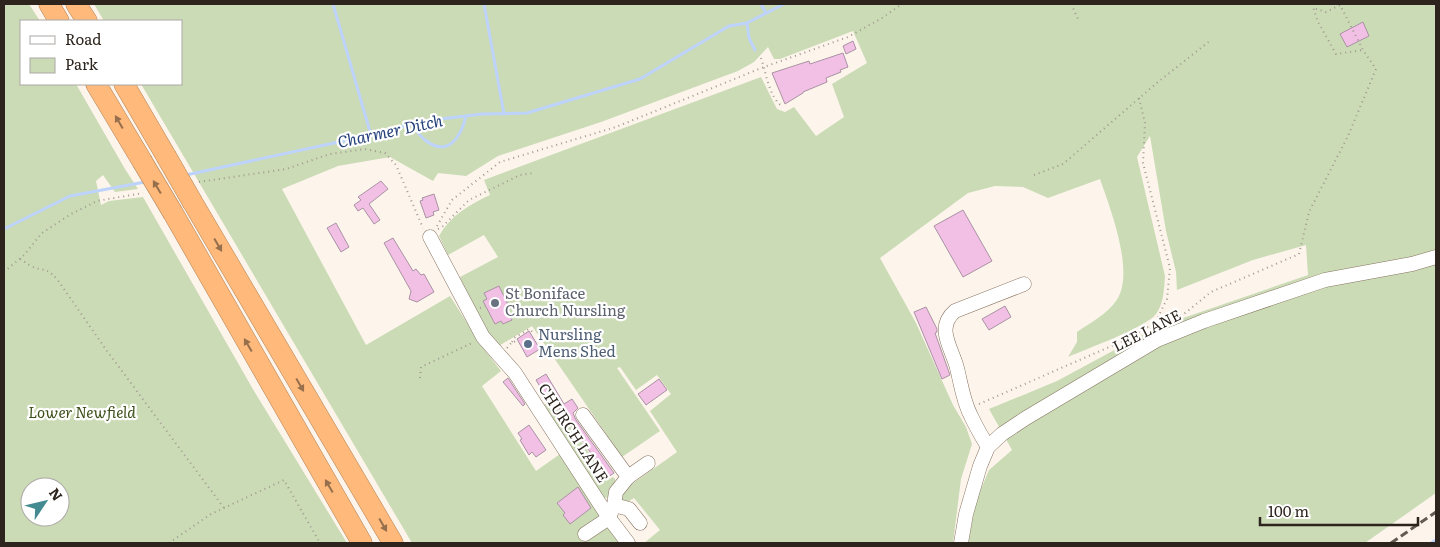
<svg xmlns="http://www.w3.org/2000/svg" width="1440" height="547" viewBox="0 0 1440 547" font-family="Literata,serif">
	<rect width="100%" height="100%" fill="#fdf5ec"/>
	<!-- green -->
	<g fill="#cbdbb6" fill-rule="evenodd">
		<path d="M 4,4 L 29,4 L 40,21 L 21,21 L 21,84 L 76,84 L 125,169 L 138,189 L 115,192 L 103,175 L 96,181 L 101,205 L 109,201 L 143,197 L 254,391 L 347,543 L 4,543 ZM 30,487 L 60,487 L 60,517 L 30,517 Z"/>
		<path d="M 94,4 L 1436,4 L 1436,493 L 1365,543 L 968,543 L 976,501 L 989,470 L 1012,450 L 989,409 L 1057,381 L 1157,327 L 1308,275 L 1306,245 L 1253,260 L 1177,290 L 1176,272 L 1166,231 L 1150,136 L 1137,157 L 1165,276 C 1164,289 1164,303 1156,314 C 1147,327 1086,349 1068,357 L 1077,342 L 1077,332 C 1090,323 1107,314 1116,301 C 1136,274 1110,208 1100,179 L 1048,198 L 1023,187 L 995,186 L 968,193 L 880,258 L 916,323 L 953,405 L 966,427 L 972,444 L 961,479 L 953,543 L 644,543 L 660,530 L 634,498 L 624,504 L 618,494 L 677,452 L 650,411 L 671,394 L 657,375 L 636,390 L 620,367 L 617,368 L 660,431 L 622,457 L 532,326 L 497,347 L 474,311 L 460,277 L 498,257 L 484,235 L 448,255 L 439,236 C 450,216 470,204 490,195 L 484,180 L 761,77 L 777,109 L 785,112 L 794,107 L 816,136 L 844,117 L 832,84 L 867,63 L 853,31 L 780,59 L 774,59 L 768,47 L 754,62 L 738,71 L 601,122 L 498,156 L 466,176 L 438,173 L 433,181 L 390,157 L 338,166 L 282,189 L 366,345 L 450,296 L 481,345 L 501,371 L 482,386 L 536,471 L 560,454 L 621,543 L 412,543 L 141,84 L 181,84 L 181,21 L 104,21 Z"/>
		<polygon points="552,400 608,480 613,477 615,479 615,487 610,497 604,498 568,448 571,446 543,405"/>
	</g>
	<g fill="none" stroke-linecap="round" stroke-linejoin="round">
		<!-- stream -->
		<g stroke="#bed3fb" stroke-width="3">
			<polyline points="333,4 371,135"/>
			<polyline points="484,4 504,114"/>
			<polyline points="761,4 766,13"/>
			<polyline points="747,23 749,38 755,50"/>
			<path d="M 412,125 C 416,130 420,136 425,140 C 448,158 461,137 466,116"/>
			<polyline points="186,175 371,135 424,121 482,114 527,113 640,79 729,26 747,23 784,4"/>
			<polyline points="4,229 70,196 145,182"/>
			<polyline points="1431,543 1436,540"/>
		</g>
	</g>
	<!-- building -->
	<g fill="#f2c0e5" stroke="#a992a3">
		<polygon points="1363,22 1369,36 1347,47 1340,34"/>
		<polygon points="853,41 856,49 846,54 843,46"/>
		<polygon points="843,53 848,67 840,70 841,72 826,78 827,82 803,92 803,93 785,104 772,73 809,61 810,64"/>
		<polygon points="381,181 388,189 369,204 380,220 374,224 363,208 358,211 354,205 361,200 358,197"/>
		<polygon points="434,194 439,210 433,212 434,215 426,218 420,201 423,200 422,198"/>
		<polygon points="963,210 992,261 963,277 934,226"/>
		<polygon points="336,223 349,247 341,252 327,228"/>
		<polygon points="393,238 413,271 416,269 421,275 424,274 434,292 417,302 409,299 411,291 384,243"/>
		<polygon points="499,286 510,309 507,310 512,320 503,324 501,321 495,324 483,301 487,299 484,293"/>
		<polygon points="1005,306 1011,317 989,330 982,319"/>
		<polygon points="926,307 937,329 937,332 935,333 950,375 942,379 914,312"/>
		<polygon points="529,331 540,349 527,357 517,339"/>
		<polygon points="546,374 564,404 572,399 578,408 573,413 576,420 614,473 608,477 550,396 547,398 536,380"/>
		<polygon points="508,378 525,404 523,406 503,382"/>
		<polygon points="659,379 667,390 646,405 638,394"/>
		<polygon points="529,425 546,450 536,457 532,452 529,455 520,440 522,439 518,433"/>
		<polygon points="578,487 591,508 570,524 563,515 565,513 557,503"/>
	</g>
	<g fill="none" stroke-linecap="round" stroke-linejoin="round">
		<!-- minor casing -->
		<g stroke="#877461" stroke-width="15">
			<g id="minor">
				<polyline points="430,237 483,337 515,373 609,518 628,543"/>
				<polyline points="583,415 628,477 616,492 614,505 609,518 585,534"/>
				<path d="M 988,447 C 982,437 976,427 971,416 C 963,401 961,384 957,368 C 952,348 935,328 955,311 L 1024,284"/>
				<polyline points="628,477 648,463"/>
				<polyline points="614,505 629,509 640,523"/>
				<polyline points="961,543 966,514 980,466 988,447 1002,434 1026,418 1157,340 1204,321 1325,280 1412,264 1436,257"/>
			</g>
		</g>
		<!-- highway casing -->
		<g stroke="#b5855a" stroke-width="21">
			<g id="highway">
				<polyline points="49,4 59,21"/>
				<polyline points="76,4 87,21"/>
				<polyline points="96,84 142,161"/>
				<polyline points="124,84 166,156"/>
				<polyline points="193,203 393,543"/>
				<polyline points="173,213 362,543"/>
			</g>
		</g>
		<!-- path -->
		<g stroke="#a19990" stroke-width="2" stroke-dasharray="1 4" stroke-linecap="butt">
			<polyline points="1071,4 1079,21"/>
			<polyline points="1312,4 1318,22 1336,54 1363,50"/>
			<path d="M 761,58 C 766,72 769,98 783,107"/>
			<polyline points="1139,98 1145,123 1143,163 1170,268 1167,299 1155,323"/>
			<polyline points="1034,175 1063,164 1158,82 1211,40"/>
			<polyline points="199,182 286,169 330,154 365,149 385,153 396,165 423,228"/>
			<polyline points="437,226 452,200 500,162 616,127 764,67 848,37 882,18 902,4"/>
			<polyline points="438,229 442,227 469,200 520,175 534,173"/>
			<path d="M 20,259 C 24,261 27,264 31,266 C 44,272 45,266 57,279 L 107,351 L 224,508"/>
			<polyline points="4,272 24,255 42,233 71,214 97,201 143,193"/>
			<polyline points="480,308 485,306"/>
			<polyline points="512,342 514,338 529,329 535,334"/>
			<polyline points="507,348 512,342 518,341"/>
			<polyline points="420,378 421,367 472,343"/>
			<polyline points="979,404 1123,341 1155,323 1184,314 1211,292 1299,254 1309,212 1348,136 1376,69 1363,50 1340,5 1326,12 1314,8"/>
			<polyline points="169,543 211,514 284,480 320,543"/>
		</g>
		<!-- minor -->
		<use href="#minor" stroke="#fff" stroke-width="14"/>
		<!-- highway -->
		<use href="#highway" stroke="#feb97b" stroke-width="20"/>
		<!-- rail -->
		<polyline stroke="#645c54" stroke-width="3" stroke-dasharray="8 4" stroke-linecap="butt" points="1391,543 1436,512"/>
		<!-- highway-bridge casing -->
		<g stroke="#b5855a" stroke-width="21" stroke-linecap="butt">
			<g id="highway-bridge">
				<polyline points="166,156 193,203"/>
				<polyline points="142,161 173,213"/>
			</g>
		</g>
		<!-- highway-bridge -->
		<use href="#highway-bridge" stroke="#feb97b" stroke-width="20"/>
	</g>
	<!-- one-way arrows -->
	<defs><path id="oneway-solid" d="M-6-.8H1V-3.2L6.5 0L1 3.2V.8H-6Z" transform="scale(1.25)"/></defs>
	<g fill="#966f4c">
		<use href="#oneway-solid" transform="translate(119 122) rotate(-120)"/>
		<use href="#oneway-solid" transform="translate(157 187) rotate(-121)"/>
		<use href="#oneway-solid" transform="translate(218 245) rotate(60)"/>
		<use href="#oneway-solid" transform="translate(248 345) rotate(-120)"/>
		<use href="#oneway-solid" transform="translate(300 385) rotate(60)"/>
		<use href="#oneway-solid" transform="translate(329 486) rotate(-120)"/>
		<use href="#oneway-solid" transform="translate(383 525) rotate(60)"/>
	</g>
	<!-- markers -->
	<circle fill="#6b7280" stroke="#fff" stroke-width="2" cx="495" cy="303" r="5"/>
	<circle fill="#5c6f8a" stroke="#fff" stroke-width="2" cx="528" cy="344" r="5"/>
	<g text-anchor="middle" stroke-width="4.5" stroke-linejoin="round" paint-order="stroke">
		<!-- worship labels -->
		<g font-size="15" fill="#5b616d" stroke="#fff" text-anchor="start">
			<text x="505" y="299">St Boniface<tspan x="505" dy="17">Church Nursling</tspan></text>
		</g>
		<!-- street labels -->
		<g font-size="15" fill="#2d251d" stroke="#fff">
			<text transform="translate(1147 331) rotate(-27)" y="5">LEE LANE</text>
			<text transform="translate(573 433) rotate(57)" y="5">CHURCH LANE</text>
		</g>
		<!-- service labels -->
		<g font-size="15" fill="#4e5e75" stroke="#fff" text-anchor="start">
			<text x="538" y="340">Nursling<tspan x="538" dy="17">Mens Shed</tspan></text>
		</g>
		<!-- park labels -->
		<g font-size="15" font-style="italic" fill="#3b4f17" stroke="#fff">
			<text x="82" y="418">Lower Newfield</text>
		</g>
		<!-- water labels -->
		<g font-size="16" font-style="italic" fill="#24407b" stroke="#fff">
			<text transform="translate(390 131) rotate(-12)" y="6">Charmer Ditch</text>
		</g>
	</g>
	<!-- border -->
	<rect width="1440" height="547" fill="none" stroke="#2d251d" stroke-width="10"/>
	<!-- legend -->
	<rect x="20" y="20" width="162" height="65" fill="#ffffff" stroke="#aba8a5"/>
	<rect x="30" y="36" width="25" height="8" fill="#ffffff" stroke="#aba8a5"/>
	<text x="65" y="45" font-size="15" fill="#2d251d">Road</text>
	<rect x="30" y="58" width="25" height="15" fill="#cbdbb6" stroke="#aba8a5"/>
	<text x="65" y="70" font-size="15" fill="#2d251d">Park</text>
	<!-- north arrow -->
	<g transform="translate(45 502) rotate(55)"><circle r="24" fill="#ffffff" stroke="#aba8a5"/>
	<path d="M0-4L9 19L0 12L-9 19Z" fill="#438b91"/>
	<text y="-8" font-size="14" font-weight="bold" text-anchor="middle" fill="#2d251d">N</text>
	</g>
	<!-- scale -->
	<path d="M1260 517v8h158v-8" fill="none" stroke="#2d251d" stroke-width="2.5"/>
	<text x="1268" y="517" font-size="15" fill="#2d251d" stroke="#ffffff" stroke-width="4" paint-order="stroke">100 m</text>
</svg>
